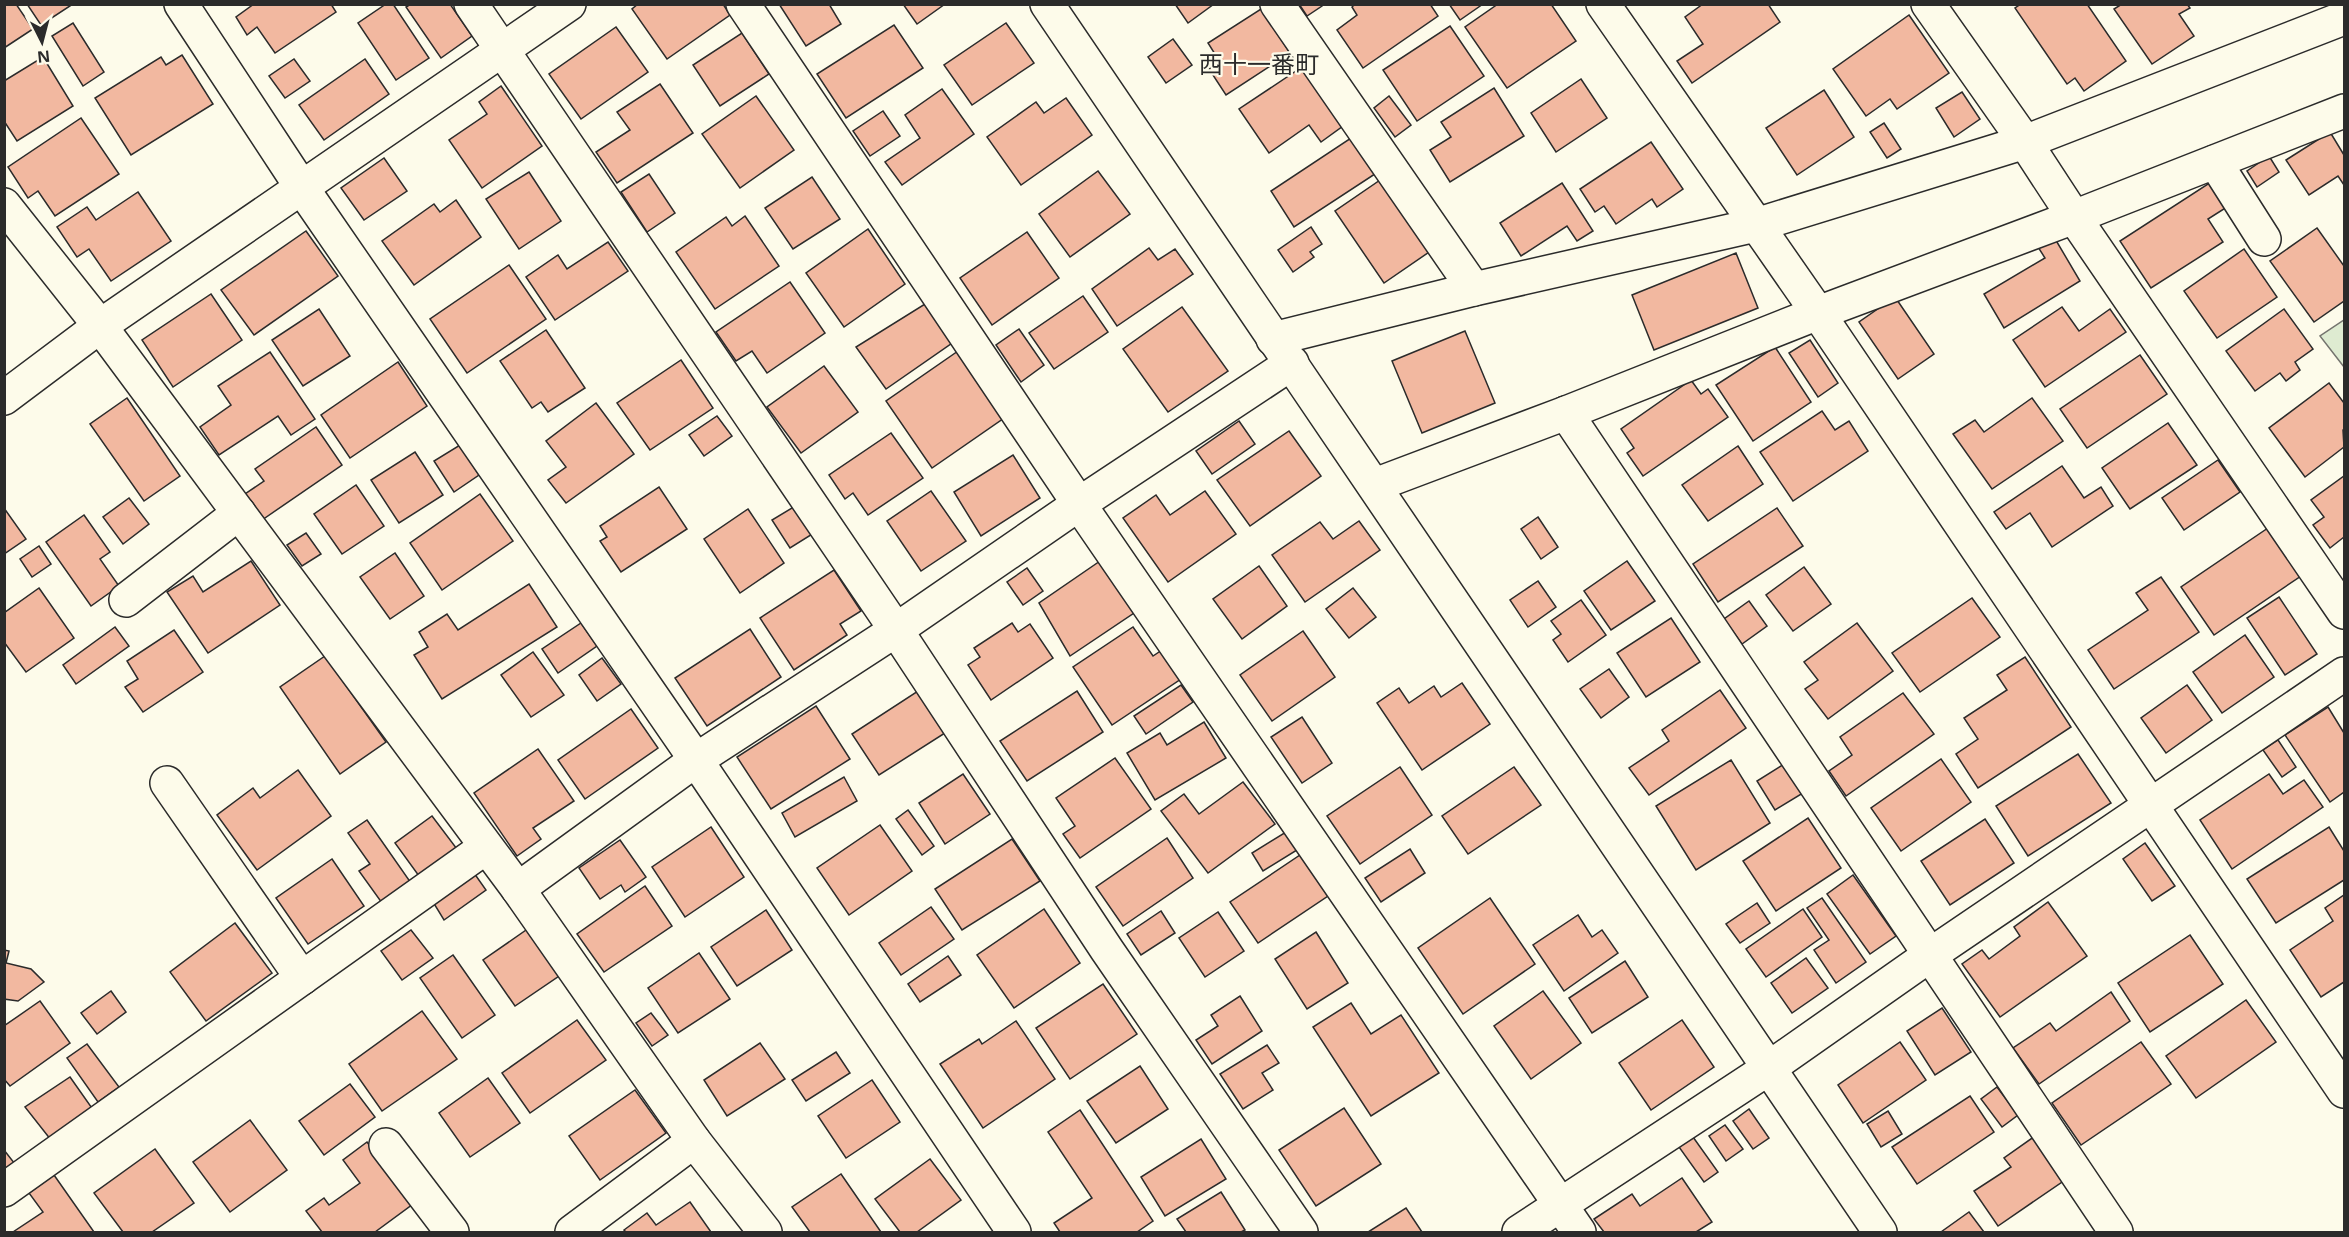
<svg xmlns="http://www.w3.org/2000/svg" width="2349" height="1237" viewBox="0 0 2349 1237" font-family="'Noto Sans','Noto Sans JP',sans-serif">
	<rect width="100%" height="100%" fill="#fdfbea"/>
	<!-- green -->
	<polygon fill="#deebd1" stroke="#74746e" stroke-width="1.5" points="2344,320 2344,367 2320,336"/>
	<!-- building -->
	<g fill="#f2b8a0" stroke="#2b2b2b" stroke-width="1.5">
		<polygon points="4,4 16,4 33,29 4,48"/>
		<polygon points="27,4 73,4 41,25"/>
		<polygon points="254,4 331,4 336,12 275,53 257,27 247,35 236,17"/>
		<polygon points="386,4 393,4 429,58 396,80 358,23"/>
		<polygon points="411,4 450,4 472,36 441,58 406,7"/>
		<polygon points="638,4 723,4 730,15 667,59 632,9"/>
		<polygon points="779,4 829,4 841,24 806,46"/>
		<polygon points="903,4 945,4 917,24"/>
		<polygon points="1175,4 1214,4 1188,23"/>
		<polygon points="1299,4 1321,4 1322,6 1307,16"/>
		<polygon points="1355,4 1430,4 1438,16 1363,68 1337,30 1357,15 1352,7"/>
		<polygon points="1449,4 1483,4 1460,20"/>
		<polygon points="1498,4 1551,4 1576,41 1507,88 1465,27"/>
		<polygon points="1703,4 1768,4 1780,22 1692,83 1677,61 1703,44 1685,17"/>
		<polygon points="2021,4 2087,4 2126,61 2084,91 2075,78 2067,84 2015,8"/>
		<polygon points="2122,4 2187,4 2190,8 2179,14 2194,36 2152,64 2114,9"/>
		<polygon points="1261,9 1290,53 1226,95 1209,69 1220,62 1208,43"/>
		<polygon points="1909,15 1949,73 1897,109 1890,99 1866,116 1833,69"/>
		<polygon points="73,23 104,72 83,86 52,36"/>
		<polygon points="1006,23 1034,63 972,105 944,65"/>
		<polygon points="894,25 923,68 846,118 817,74"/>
		<polygon points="1450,26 1484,76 1417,121 1383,70"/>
		<polygon points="616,27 648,72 581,119 549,74"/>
		<polygon points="742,33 769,74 720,106 693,65"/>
		<polygon points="1173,39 1192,65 1166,83 1148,57"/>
		<polygon points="182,55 213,104 131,155 95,98 161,57 166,65"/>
		<polygon points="43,57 73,106 17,141 4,121 4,81"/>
		<polygon points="294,59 310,81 285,98 269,76"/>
		<polygon points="365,59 389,94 324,140 299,105"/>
		<polygon points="1302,67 1343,126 1321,142 1309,125 1269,153 1239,109"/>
		<polygon points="1581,79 1607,118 1556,152 1531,113"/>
		<polygon points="660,84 693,133 617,183 596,152 630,130 617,112"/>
		<polygon points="501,86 542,146 482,188 449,140 487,114 479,102"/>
		<polygon points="1494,88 1524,136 1450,182 1430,150 1451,137 1441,122"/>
		<polygon points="942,89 974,134 902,185 885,162 920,138 905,115"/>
		<polygon points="1824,90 1854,137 1797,175 1766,128"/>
		<polygon points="1962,92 1980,119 1954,137 1936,108"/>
		<polygon points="756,96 794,150 740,188 702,134"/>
		<polygon points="1389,96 1411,125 1395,137 1374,108"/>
		<polygon points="1066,98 1092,135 1021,185 987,137 1036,102 1044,113"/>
		<polygon points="883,111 900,136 870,156 853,131"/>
		<polygon points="81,118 119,174 55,216 38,191 28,198 8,167"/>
		<polygon points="1884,123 1901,149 1887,158 1870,132"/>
		<polygon points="2330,132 2344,155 2344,185 2338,176 2309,195 2286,160"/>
		<polygon points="1354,136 1378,172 1294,227 1271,191"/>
		<polygon points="1651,142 1683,189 1657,207 1652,199 1616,224 1604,206 1595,212 1580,189"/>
		<polygon points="2269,156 2279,172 2257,187 2247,171"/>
		<polygon points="384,158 407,191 364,220 341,188"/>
		<polygon points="1098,171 1130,214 1070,257 1039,214"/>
		<polygon points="529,172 561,221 519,249 486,199"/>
		<polygon points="649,174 675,213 647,232 621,192"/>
		<polygon points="1386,176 1435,248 1384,283 1335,211"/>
		<polygon points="812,177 840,219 793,249 765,208"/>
		<polygon points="2211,182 2227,207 2208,219 2223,242 2151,288 2120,241"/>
		<polygon points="1562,183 1593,231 1577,241 1567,226 1521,256 1500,223"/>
		<polygon points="138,192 171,241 111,281 89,249 77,257 57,227 87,207 96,220"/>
		<polygon points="456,200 481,237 414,285 382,241 434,204 440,212"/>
		<polygon points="745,216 779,266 715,309 676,252 726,217 732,226"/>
		<polygon points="1311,227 1322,244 1310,252 1314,257 1293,272 1278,250"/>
		<polygon points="2317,228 2344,266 2344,301 2314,322 2270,261"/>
		<polygon points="868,229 905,284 844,327 806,273"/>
		<polygon points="306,231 338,276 254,335 221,290"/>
		<polygon points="1027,232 1059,278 992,325 960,278"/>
		<polygon points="2054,237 2080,281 2004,328 1984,294 2045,258 2038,247"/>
		<polygon points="608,242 628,271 555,320 526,277 558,255 567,269"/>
		<polygon points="1149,248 1158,260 1175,249 1193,274 1117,326 1092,289"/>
		<polygon points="2244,249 2277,297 2217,338 2184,291"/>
		<polygon points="1736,253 1758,308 1654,350 1632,295"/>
		<polygon points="509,265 546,319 467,373 430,319"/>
		<polygon points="790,282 825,333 767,373 752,351 736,361 716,332"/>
		<polygon points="211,294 242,340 173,387 142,340"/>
		<polygon points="1083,296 1108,332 1054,369 1029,333"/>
		<polygon points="1895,297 1934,354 1898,379 1859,322"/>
		<polygon points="925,304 955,341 886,389 856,347"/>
		<polygon points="1182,307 1228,371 1168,412 1123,349"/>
		<polygon points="2062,307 2079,331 2110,309 2126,332 2045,387 2013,340"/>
		<polygon points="319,309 350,356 303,386 272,340"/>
		<polygon points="2284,309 2313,349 2295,362 2300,370 2286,381 2280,373 2255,391 2226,351"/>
		<polygon points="1019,329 1044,365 1021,382 996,345"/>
		<polygon points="546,330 585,388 548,412 541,402 532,408 500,361"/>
		<polygon points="1465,331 1495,403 1422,433 1392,361"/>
		<polygon points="1810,340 1838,383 1818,397 1789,353"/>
		<polygon points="1775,347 1811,402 1753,441 1716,385"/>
		<polygon points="961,349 1007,416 932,468 886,401"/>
		<polygon points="270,352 315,419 291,435 278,416 219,455 200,427 231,405 218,386"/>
		<polygon points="2140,355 2167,394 2087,448 2060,409"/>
		<polygon points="681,360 713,408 650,450 617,403"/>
		<polygon points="398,362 427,406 350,458 321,415"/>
		<polygon points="824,366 858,412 801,453 767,407"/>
		<polygon points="1691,380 1701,394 1708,389 1728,417 1643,476 1627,453 1634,448 1621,429"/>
		<polygon points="2329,383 2344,403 2344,429 2343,430 2344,447 2305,477 2269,428"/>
		<polygon points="127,398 180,476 144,501 90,424"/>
		<polygon points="2032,398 2063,441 1992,489 1953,434 1975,420 1984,432"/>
		<polygon points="596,403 634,454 566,503 548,480 566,467 546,441"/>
		<polygon points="1822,411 1835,430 1849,421 1868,451 1793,501 1760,452"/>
		<polygon points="717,416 732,436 704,456 689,435"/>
		<polygon points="1239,421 1255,444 1212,474 1196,451"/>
		<polygon points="2168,423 2197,465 2130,509 2102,468"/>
		<polygon points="316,427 342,465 262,520 245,494 264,481 255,469"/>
		<polygon points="1289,431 1321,476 1250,526 1217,480"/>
		<polygon points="891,433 923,478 868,515 853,493 845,499 829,475"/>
		<polygon points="460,445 479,475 454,492 434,461"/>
		<polygon points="1738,446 1763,484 1708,521 1682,485"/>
		<polygon points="415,452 443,495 399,523 371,480"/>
		<polygon points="1013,455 1040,498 981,536 954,492"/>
		<polygon points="2218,460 2240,492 2184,530 2162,498"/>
		<polygon points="2062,466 2084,498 2101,487 2113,506 2052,547 2030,513 2006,529 1994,512"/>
		<polygon points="2344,476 2344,537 2330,548 2313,525 2324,517 2311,500"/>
		<polygon points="356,485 384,526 342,554 314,514"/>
		<polygon points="659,487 687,529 621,572 600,541 607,537 600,526"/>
		<polygon points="931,491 966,541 921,571 887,521"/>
		<polygon points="1205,491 1236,534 1168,582 1123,518 1156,495 1170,515"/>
		<polygon points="480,494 513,541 442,590 410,543"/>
		<polygon points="129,498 149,524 123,544 103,517"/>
		<polygon points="797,505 814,533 790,548 772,520"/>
		<polygon points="4,508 26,539 4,554"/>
		<polygon points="1777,508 1803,546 1718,602 1693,564"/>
		<polygon points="748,509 784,563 740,593 704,539"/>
		<polygon points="84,515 110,552 100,559 119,586 91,606 46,542"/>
		<polygon points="1538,517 1558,547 1541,559 1521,529"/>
		<polygon points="1359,521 1380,550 1305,602 1272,555 1320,522 1333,539"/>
		<polygon points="2268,528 2301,576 2214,635 2181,587"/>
		<polygon points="306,533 321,554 302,566 287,545"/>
		<polygon points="39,546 51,564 32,577 20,559"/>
		<polygon points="395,553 424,596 390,619 360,577"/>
		<polygon points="1103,559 1137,611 1070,656 1039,603"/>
		<polygon points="251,561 280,605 208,653 167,592 193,576 203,592"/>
		<polygon points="1627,561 1655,601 1611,630 1584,591"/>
		<polygon points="1259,566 1287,606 1242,639 1213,599"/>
		<polygon points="1804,567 1831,604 1793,631 1766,595"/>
		<polygon points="1027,568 1043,591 1023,605 1007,582"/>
		<polygon points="834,570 861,611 840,624 847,635 794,670 760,618"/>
		<polygon points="2161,577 2199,632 2114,689 2088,650 2148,610 2136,593"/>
		<polygon points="1538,581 1556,607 1528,627 1510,600"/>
		<polygon points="529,584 557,627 442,699 414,655 428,647 419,632 447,614 458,630"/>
		<polygon points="39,588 74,638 26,672 4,642 4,613"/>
		<polygon points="1353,588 1376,617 1349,638 1326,609"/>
		<polygon points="2279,597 2317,654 2285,675 2247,618"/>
		<polygon points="1972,598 2000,637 1920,692 1892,653"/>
		<polygon points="1581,600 1606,635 1568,662 1553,640 1561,634 1551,621"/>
		<polygon points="1749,601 1767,626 1742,644 1724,619"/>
		<polygon points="1671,618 1700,662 1646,697 1617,653"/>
		<polygon points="581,623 597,646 558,673 542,649"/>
		<polygon points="1012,623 1018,632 1030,624 1053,658 991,700 968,665 980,657 974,648"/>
		<polygon points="1857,623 1893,671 1828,719 1805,689 1818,680 1804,662"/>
		<polygon points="115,627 129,646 76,684 63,665"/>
		<polygon points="1133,627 1153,656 1165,648 1184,677 1112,725 1073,667"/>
		<polygon points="750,629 781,677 707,726 675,678"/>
		<polygon points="174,630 203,672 143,712 125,687 138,679 127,661"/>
		<polygon points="1303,631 1335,677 1272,721 1240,675"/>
		<polygon points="2245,635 2274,677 2222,713 2193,672"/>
		<polygon points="533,652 564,695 531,717 501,675"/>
		<polygon points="325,656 386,742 340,774 280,687"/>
		<polygon points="2025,657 2071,727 1978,788 1956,754 1978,739 1964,718 2007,690 1997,675"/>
		<polygon points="602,658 621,684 597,701 579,675"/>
		<polygon points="1609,669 1629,697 1601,718 1580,689"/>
		<polygon points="1462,683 1490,724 1422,770 1377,703 1399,688 1409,703 1434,686 1441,697"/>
		<polygon points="1181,685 1193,702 1146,734 1134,716"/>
		<polygon points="2187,685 2212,720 2166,753 2141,718"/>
		<polygon points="1720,690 1746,728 1649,795 1629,768 1669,741 1662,730"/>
		<polygon points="918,691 945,733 879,775 852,734"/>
		<polygon points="1077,691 1103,732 1027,781 1000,741"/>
		<polygon points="1903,693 1934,734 1846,796 1829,771 1852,755 1840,737"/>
		<polygon points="816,706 850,759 771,809 737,757"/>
		<polygon points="2328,707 2344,733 2344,792 2330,802 2285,735"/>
		<polygon points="631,709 658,748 585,799 558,760"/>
		<polygon points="1302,717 1332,763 1302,783 1271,737"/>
		<polygon points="1204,722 1226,758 1155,800 1127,753 1160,733 1167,745"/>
		<polygon points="2278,740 2296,767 2282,777 2263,750"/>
		<polygon points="538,749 574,801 533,828 541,839 517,856 474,793"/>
		<polygon points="2078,754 2111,803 2028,856 1996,806"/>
		<polygon points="1115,758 1151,809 1080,858 1063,834 1075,826 1056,798"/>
		<polygon points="1941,759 1971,802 1901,851 1871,808"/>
		<polygon points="1731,760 1770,823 1696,870 1656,806"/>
		<polygon points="1784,764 1803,793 1775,810 1757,781"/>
		<polygon points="1400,767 1432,815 1360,864 1327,816"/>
		<polygon points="1514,767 1541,805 1468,854 1442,816"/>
		<polygon points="298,770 331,816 257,870 217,815 253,788 260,798"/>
		<polygon points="963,774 990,814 945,844 919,803"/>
		<polygon points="2269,774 2283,794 2304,780 2323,807 2232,869 2200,820"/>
		<polygon points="844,777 857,801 795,837 782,813"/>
		<polygon points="1243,782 1275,824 1208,873 1161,811 1184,794 1199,814"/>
		<polygon points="908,810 934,846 922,855 896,819"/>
		<polygon points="432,816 457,849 419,876 395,843"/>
		<polygon points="1808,818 1841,868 1776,911 1743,861"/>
		<polygon points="1985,819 2014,863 1950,905 1921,861"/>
		<polygon points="367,820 411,883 382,903 359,871 370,864 348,833"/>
		<polygon points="880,825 912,871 849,915 817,868"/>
		<polygon points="711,827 744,877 685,917 652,867"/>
		<polygon points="2329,827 2344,851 2344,880 2276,923 2247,879"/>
		<polygon points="1286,832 1297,850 1263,871 1252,853"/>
		<polygon points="1167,838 1193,878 1123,926 1096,887"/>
		<polygon points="1012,839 1040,881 962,930 935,889"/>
		<polygon points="620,840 646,877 625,892 621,885 600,899 579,868"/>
		<polygon points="2145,843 2175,886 2152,901 2123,859"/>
		<polygon points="1410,849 1425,873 1381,902 1365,878"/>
		<polygon points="1300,855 1328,896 1258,943 1230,902"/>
		<polygon points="332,859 364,906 308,944 276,898"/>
		<polygon points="474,873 486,890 444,920 433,902"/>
		<polygon points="1853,875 1896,936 1870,954 1827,894"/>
		<polygon points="645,886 672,926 604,972 577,934"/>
		<polygon points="2344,895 2344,982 2321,997 2290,950 2333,921 2325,908"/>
		<polygon points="1490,898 1535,964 1463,1014 1418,948"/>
		<polygon points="1822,898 1866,962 1836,983 1814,950 1829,940 1807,908"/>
		<polygon points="2048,902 2087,956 2000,1017 1962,964 1982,950 1989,959 2020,936 2014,927"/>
		<polygon points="1757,903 1770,923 1740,943 1726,924"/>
		<polygon points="931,907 954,939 901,975 879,943"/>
		<polygon points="1044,909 1080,963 1014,1008 977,955"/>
		<polygon points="1803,909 1822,937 1766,977 1746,949"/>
		<polygon points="766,910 792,950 737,986 711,947"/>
		<polygon points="1161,911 1175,933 1141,955 1127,934"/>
		<polygon points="1218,912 1244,951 1205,977 1179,938"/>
		<polygon points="1578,915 1592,937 1602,930 1618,953 1564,991 1533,945"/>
		<polygon points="235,923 272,973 206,1021 170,972"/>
		<polygon points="529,928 562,974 515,1006 483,960"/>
		<polygon points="411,930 433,958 402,980 381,951"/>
		<polygon points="1316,932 1348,983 1307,1009 1275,959"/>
		<polygon points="2190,935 2223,984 2150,1032 2118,983"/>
		<polygon points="4,950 9,951 6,963 31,969 44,982 18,1001 4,999"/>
		<polygon points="699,953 730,999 678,1033 648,988"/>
		<polygon points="453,955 495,1015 462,1038 420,978"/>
		<polygon points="948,956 961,975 920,1002 908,984"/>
		<polygon points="1806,958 1828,988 1792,1013 1771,983"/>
		<polygon points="1625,961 1648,997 1592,1033 1569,998"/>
		<polygon points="1103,984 1137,1034 1070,1079 1036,1028"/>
		<polygon points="111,991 126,1012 97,1034 81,1013"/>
		<polygon points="1543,991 1581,1043 1531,1079 1494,1026"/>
		<polygon points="2111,992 2130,1021 2039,1084 2013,1048 2050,1023 2056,1031"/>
		<polygon points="1240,996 1262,1031 1212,1064 1196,1040 1218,1026 1211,1015"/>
		<polygon points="2246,1000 2276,1042 2196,1098 2166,1056"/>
		<polygon points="40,1001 70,1043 10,1086 4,1079 4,1026"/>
		<polygon points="1351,1003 1371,1034 1401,1015 1439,1073 1371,1116 1313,1027"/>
		<polygon points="1942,1008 1971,1052 1935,1075 1907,1031"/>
		<polygon points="422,1011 457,1059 382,1111 349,1064"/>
		<polygon points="651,1013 668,1035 652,1046 636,1023"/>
		<polygon points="577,1020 606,1060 530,1113 502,1073"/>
		<polygon points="1682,1020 1714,1067 1651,1110 1619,1063"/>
		<polygon points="1016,1021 1055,1079 983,1128 940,1064 979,1039 982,1044"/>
		<polygon points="1900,1042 1926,1080 1863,1123 1838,1085"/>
		<polygon points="2141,1042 2171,1084 2081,1145 2052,1103"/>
		<polygon points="760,1043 785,1079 727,1116 704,1080"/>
		<polygon points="87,1044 119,1087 98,1102 67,1058"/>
		<polygon points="1267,1045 1279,1063 1262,1073 1273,1090 1243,1109 1220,1074"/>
		<polygon points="836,1052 850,1073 806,1101 792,1080"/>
		<polygon points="1140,1066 1168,1109 1116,1143 1087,1101"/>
		<polygon points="70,1077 94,1111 51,1140 25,1107"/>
		<polygon points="488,1078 520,1123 470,1157 439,1113"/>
		<polygon points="872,1080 900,1122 846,1158 818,1116"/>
		<polygon points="350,1084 375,1117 324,1155 299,1121"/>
		<polygon points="1997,1087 2018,1115 2002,1127 1981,1099"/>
		<polygon points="635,1090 666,1133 600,1180 569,1136"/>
		<polygon points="1970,1096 1994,1132 1917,1184 1892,1147"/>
		<polygon points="1344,1108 1381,1164 1316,1206 1279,1150"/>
		<polygon points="1749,1109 1769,1138 1753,1149 1733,1121"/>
		<polygon points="1080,1110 1153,1221 1137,1232 1060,1232 1054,1223 1092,1198 1048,1132"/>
		<polygon points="1888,1111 1902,1134 1881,1147 1867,1124"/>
		<polygon points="250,1120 287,1170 230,1212 193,1162"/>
		<polygon points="1725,1125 1743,1149 1726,1161 1709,1136"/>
		<polygon points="2035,1136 2065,1180 1998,1226 1974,1191 2011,1167 2004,1158"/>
		<polygon points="1693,1137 1718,1172 1704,1182 1679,1147"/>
		<polygon points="1201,1139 1226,1179 1165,1216 1141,1177"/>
		<polygon points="367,1142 413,1204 375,1232 322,1232 306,1211 324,1198 329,1205 360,1183 343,1160"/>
		<polygon points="155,1149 194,1203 152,1232 123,1232 94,1193"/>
		<polygon points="4,1150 15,1164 4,1171"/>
		<polygon points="930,1159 961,1200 917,1232 900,1232 875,1199"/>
		<polygon points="841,1174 881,1232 810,1232 792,1207"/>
		<polygon points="54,1175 94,1232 13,1232 43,1212 29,1193"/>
		<polygon points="1682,1178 1712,1222 1696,1232 1604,1232 1594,1219 1632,1194 1640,1206"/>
		<polygon points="1221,1192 1245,1230 1241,1232 1186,1232 1177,1219"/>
		<polygon points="690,1202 711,1232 626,1232 624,1230 647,1213 656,1225"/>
		<polygon points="1406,1208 1422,1232 1368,1232"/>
		<polygon points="1969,1212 1984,1232 1941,1232"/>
	</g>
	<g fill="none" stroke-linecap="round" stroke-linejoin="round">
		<!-- minor casing -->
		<g stroke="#2b2b2b" stroke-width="36">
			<g id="minor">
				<polyline points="181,4 302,188 696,760 1014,1232"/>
				<polyline points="471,4 896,630 1107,950 1301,1232"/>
				<polyline points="743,4 1079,504 1579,1232"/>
				<polyline points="1047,4 1880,1232"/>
				<polyline points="1277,4 1474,289"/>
				<polyline points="1603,4 1818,313 2344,1091"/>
				<polyline points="1928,4 2025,142 2074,217 2344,612"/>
				<polyline points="2215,162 2264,239"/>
				<polyline points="4,205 100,326 518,889 694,1141 765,1232"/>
				<polyline points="1273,339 1474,289 1756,225 2025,142 2344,18"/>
				<polyline points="4,398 100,326 569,4"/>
				<polyline points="1566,413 2116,1232"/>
				<polyline points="1375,485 1566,413 1818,313 2074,217 2344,111"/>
				<polyline points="126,600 239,513"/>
				<polyline points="167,783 302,978"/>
				<polyline points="518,889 696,760 896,630 1079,504 1292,363"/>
				<polyline points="386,1145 452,1232"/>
				<polyline points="4,1190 486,847"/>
				<polyline points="572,1232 694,1141"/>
				<polyline points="1519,1232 1769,1068 1930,955 2344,674"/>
			</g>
		</g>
		<!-- minor -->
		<use href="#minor" stroke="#fdfbea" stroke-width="33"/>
	</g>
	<g text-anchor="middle" stroke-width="4.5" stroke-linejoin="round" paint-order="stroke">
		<!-- quarter labels -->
		<g font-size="24" fill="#2b2b2b" stroke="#fdfbea">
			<text x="1259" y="73">西十一番町</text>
		</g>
	</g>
	<!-- border -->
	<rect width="2349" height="1237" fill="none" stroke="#2b2b2b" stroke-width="12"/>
	<!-- north arrow -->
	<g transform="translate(42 42) rotate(174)" stroke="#fdfbea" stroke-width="4.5" paint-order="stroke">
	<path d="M0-4.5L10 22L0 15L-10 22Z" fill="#2b2b2b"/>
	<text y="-9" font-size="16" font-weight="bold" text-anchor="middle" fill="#2b2b2b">N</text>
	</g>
</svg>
